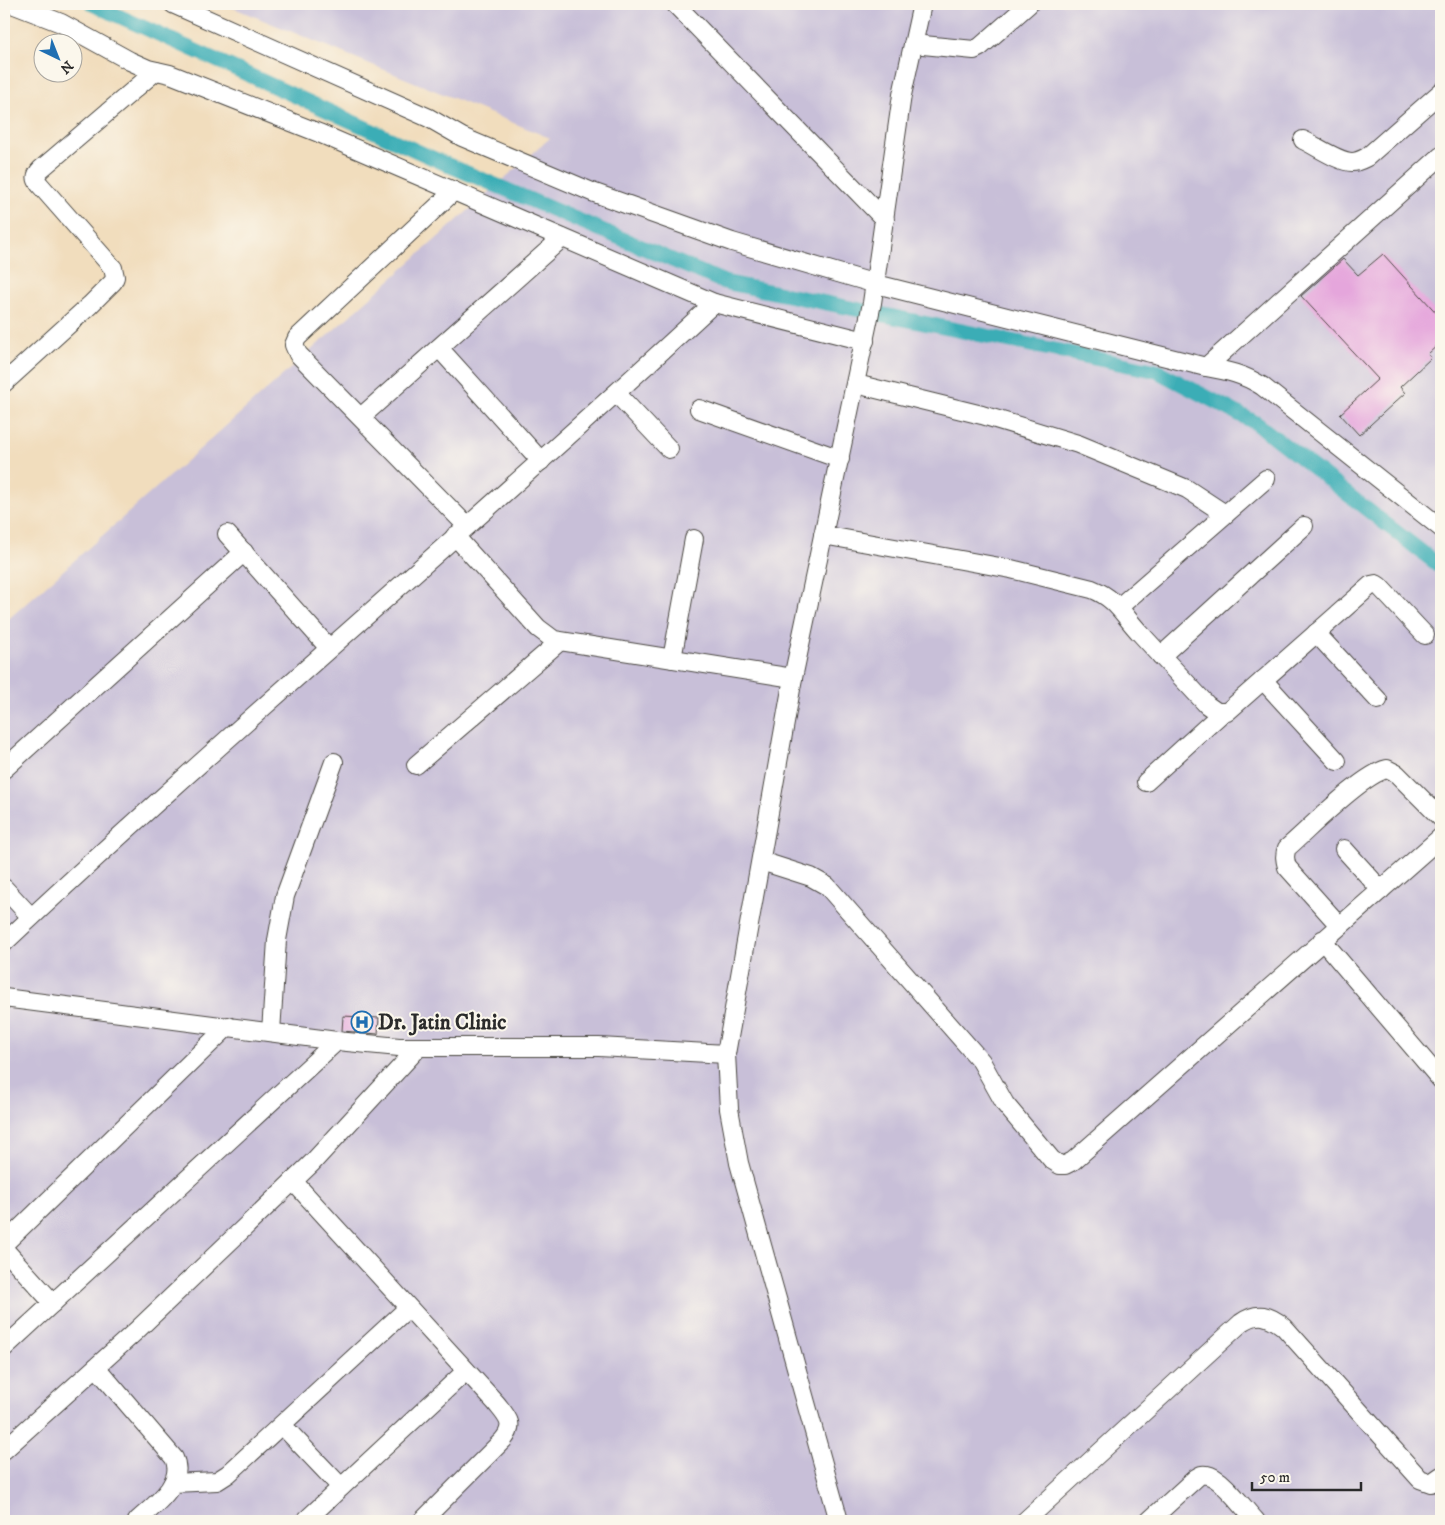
<svg xmlns="http://www.w3.org/2000/svg" width="1445" height="1525" viewBox="0 0 1445 1525" font-family="'IM FELL DW Pica',serif">
	<rect width="100%" height="100%" fill="#fbf7ec"/>
	<filter id="ink" filterUnits="userSpaceOnUse"><feTurbulence type="fractalNoise" baseFrequency=".02" numOctaves="2"/><feDisplacementMap in="SourceGraphic" scale="10" xChannelSelector="R" yChannelSelector="G"/><feConvolveMatrix kernelMatrix="1 2 1 2 8 2 1 2 1" color-interpolation-filters="sRGB"/></filter>
	<filter id="wash" filterUnits="userSpaceOnUse"><feTurbulence type="fractalNoise" baseFrequency=".0096" numOctaves="4" result="noise"/><feDisplacementMap in="SourceGraphic" scale="20" xChannelSelector="R" yChannelSelector="G"/><feGaussianBlur stdDeviation="1.12" result="paint"/><feColorMatrix in="noise" values="0 0 0 0 0 0 0 0 0 0 0 0 0 0 0 0 0 1.4 0 .05"/><feComposite in="paint" operator="in"/></filter>
	<g filter="url(#wash)">
		<rect width="100%" height="100%" fill="#f1ddbd"/>
		<!-- industrial -->
		<polygon fill="#c8bfd8" points="224,4 1441,4 1441,1521 4,1521 4,623 550,138"/>
		<g fill="none" stroke-linecap="round" stroke-linejoin="round">
			<!-- canal -->
			<polyline stroke="#3badb6" stroke-width="15" points="92,4 448,165 724,282 1157,371 1256,423 1441,567"/>
		</g>
		<g id="blocks">
			<!-- building -->
			<g fill="#e5a6dc">
				<polygon points="1383,254 1441,318 1441,342 1428,354 1431,358 1400,387 1405,393 1359,435 1340,414 1378,379 1301,296 1343,259 1358,275"/>
				<polygon points="343,1016 379,1018 378,1034 342,1031"/>
			</g>
		</g>
	</g>
	<g filter="url(#ink)">
		<use href="#blocks" fill-opacity="0" stroke="#494641" stroke-width="1"/>
		<g fill="none" stroke-linecap="round" stroke-linejoin="round">
			<!-- minor casing -->
			<g stroke="#494641" stroke-width="20">
				<g id="minor">
					<polyline points="12,4 61,23 130,61 148,69 170,74 319,133 714,303 865,341"/>
					<path d="M 173,4 L 429,118 L 462,137 L 592,192 L 732,242 L 876,284 L 1206,367 C 1228,371 1243,374 1262,386 L 1441,528"/>
					<polyline points="675,4 885,220"/>
					<polyline points="913,44 974,50 980,47 1029,4"/>
					<path d="M 1303,140 C 1316,146 1339,162 1352,162 C 1358,162 1363,159 1367,157 L 1441,92"/>
					<polyline points="454,191 297,338 294,345 298,354 467,526"/>
					<polyline points="439,348 541,461"/>
					<polyline points="1206,367 1441,156"/>
					<path d="M 4,383 L 90,305 L 113,282 L 115,277 L 113,268 L 40,185 C 35,179 35,175 41,169 L 156,71"/>
					<polyline points="856,384 982,415 1078,444 1187,489 1225,514"/>
					<polyline points="617,394 669,449"/>
					<polyline points="699,409 840,459"/>
					<polyline points="361,417 562,238"/>
					<polyline points="227,534 329,648"/>
					<path d="M 823,535 L 1011,569 L 1092,589 C 1117,599 1123,615 1140,633 C 1162,657 1185,681 1207,705 L 1217,712 L 1227,712 L 1371,585 L 1376,584 L 1379,586 L 1425,635"/>
					<polyline points="455,536 538,628 554,640 793,678"/>
					<polyline points="1119,607 1266,479"/>
					<polyline points="1316,633 1378,700"/>
					<polyline points="1161,656 1304,526"/>
					<polyline points="672,659 694,539"/>
					<polyline points="1263,680 1337,761"/>
					<polyline points="416,765 559,642"/>
					<polyline points="4,769 244,552"/>
					<polyline points="1146,782 1222,713"/>
					<polyline points="1344,849 1381,890"/>
					<polyline points="761,861 811,877 827,886 981,1061 1005,1104 1052,1160 1060,1165 1065,1165 1073,1161 1441,837"/>
					<polyline points="4,888 31,917"/>
					<path d="M 1339,925 L 1287,867 C 1285,860 1284,855 1287,848 C 1308,830 1363,774 1387,769 L 1397,774 L 1441,818"/>
					<polyline points="1322,940 1441,1080"/>
					<path d="M 4,943 C 236,725 481,520 714,303"/>
					<polyline points="4,998 337,1041 399,1047 599,1047 726,1054"/>
					<polyline points="271,1032 277,940 285,896 334,762"/>
					<path d="M 293,1181 L 496,1403 C 507,1417 516,1424 503,1440 L 422,1521"/>
					<polyline points="4,1244 228,1026"/>
					<polyline points="4,1249 53,1303"/>
					<polyline points="4,1348 337,1041"/>
					<path d="M 96,1367 L 174,1458 C 186,1483 153,1506 137,1521"/>
					<polyline points="282,1425 341,1487"/>
					<polyline points="4,1450 136,1331 312,1163 419,1047"/>
					<polyline points="173,1483 217,1481 228,1474 408,1308"/>
					<polyline points="305,1521 466,1371"/>
					<polyline points="839,1521 739,1163 729,1109 726,1054 793,678 872,303 902,95 922,4"/>
					<path d="M 1025,1521 L 1241,1323 C 1258,1311 1269,1315 1284,1327 L 1420,1479 L 1431,1483 L 1441,1476"/>
					<path d="M 1149,1521 L 1196,1478 C 1200,1475 1202,1474 1207,1475 C 1222,1477 1245,1510 1256,1521"/>
				</g>
			</g>
			<!-- minor -->
			<use href="#minor" stroke="#fff" stroke-width="18"/>
		</g>
	</g>
	<!-- icons -->
	<defs>
		<g id="hospital-ring" transform="scale(1.125)"><circle r="9.5" fill="#fbf7ec" stroke="#1f6fb2" stroke-width="1.5"/><path d="M-5-5h3v3.5h4V-5h3V5h-3V1.5h-4V5h-3Z" fill="#1f6fb2"/></g>
	</defs>
	<g fill-rule="evenodd">
		<use href="#hospital-ring" x="362" y="1022"/>
	</g>
	<g text-anchor="middle" stroke-width="4" stroke-linejoin="round" paint-order="stroke">
		<!-- poi labels -->
		<g font-size="21" font-weight="bold" fill="#2b2b2b" stroke="#fbf7ec" text-anchor="start">
			<text x="378" y="1029">Dr. Jatin Clinic</text>
		</g>
	</g>
	<!-- margin -->
	<rect width="1445" height="1525" fill="none" stroke="#fbf7ec" stroke-width="20"/>
	<!-- north arrow -->
	<g transform="translate(58 58) rotate(137)"><circle r="24" fill="#fbf7ec" stroke="#a8a59f"/>
	<path d="M0-4L9 19L0 12L-9 19Z" fill="#1f6fb2"/>
	<text y="-8" font-size="14" font-weight="bold" text-anchor="middle" fill="#2b2b2b">N</text>
	</g>
	<!-- scale -->
	<path d="M1252 1482v8h109v-8" fill="none" stroke="#2b2b2b" stroke-width="2.5"/>
	<text x="1260" y="1482" font-size="15" fill="#2b2b2b" stroke="#fbf7ec" stroke-width="4" paint-order="stroke">50 m</text>
</svg>
